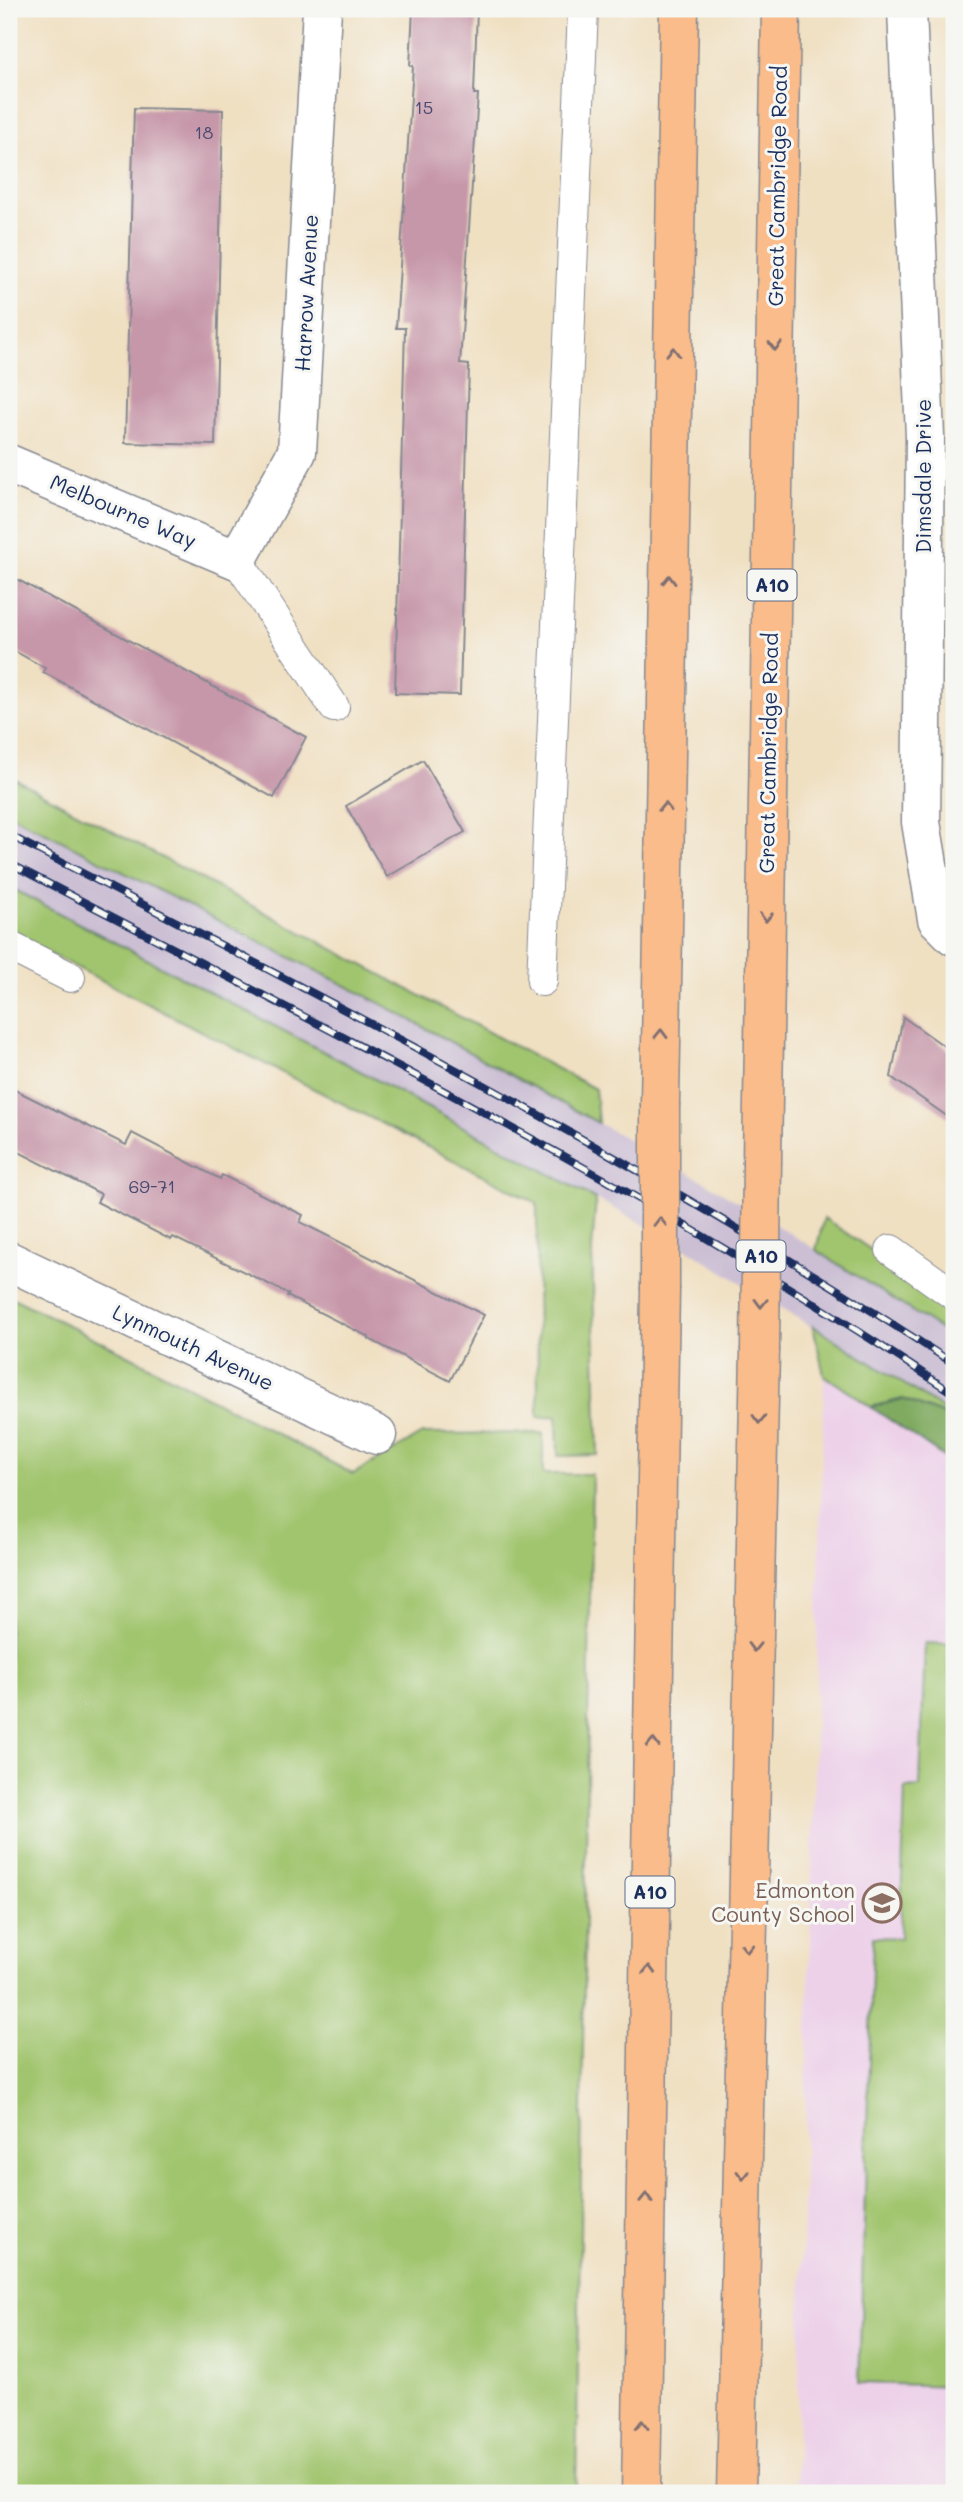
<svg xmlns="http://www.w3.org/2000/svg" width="963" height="2502" viewBox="0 0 963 2502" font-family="Mali,sans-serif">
	<rect width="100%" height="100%" fill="#f6f6f2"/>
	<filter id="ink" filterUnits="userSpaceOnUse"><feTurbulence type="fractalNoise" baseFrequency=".0143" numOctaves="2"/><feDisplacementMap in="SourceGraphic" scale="14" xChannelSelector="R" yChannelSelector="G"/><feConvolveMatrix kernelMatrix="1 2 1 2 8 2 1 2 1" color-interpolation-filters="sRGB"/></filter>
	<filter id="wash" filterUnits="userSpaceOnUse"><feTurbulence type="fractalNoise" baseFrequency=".00686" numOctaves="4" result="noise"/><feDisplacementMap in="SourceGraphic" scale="28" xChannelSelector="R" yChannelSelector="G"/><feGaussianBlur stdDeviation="1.57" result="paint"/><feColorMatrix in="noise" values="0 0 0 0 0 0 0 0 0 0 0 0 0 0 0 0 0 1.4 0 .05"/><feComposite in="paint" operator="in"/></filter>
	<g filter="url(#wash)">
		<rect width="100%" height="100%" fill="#f0e0c2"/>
		<!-- built -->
		<polygon fill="#edd1e9" points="824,1375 954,1464 954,2493 796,2493"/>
		<!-- industrial -->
		<polygon fill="#ccbfd4" points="9,814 380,1003 542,1092 705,1182 876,1286 954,1338 954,1416 676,1242 349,1065 9,887"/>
		<!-- green -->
		<g fill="#a1c56e" stroke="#5e7a66" stroke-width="2">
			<polygon points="9,776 595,1089 598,1123 380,1003 9,814"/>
			<polygon points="9,887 349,1065 596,1199 592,1250 598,1455 558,1456 557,1416 538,1417 537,1203 9,933"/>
			<polygon points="824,1218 954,1306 954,1338 816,1250"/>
			<polygon points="9,1296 132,1357 353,1474 422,1434 543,1433 543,1474 592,1474 576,2493 9,2493"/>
			<polygon points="813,1326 954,1416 954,1419 903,1399 871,1407 824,1375"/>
			<polygon points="925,1643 954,1644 954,2386 859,2383 873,1937 900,1938 905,1788 920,1787"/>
		</g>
		<!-- forest -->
		<polygon fill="#80aa61" stroke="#4e6c60" stroke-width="2" points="903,1399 954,1419 954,1464 871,1407"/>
		<g id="blocks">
			<!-- building -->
			<g fill="#c696a9">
				<polygon points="413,9 477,9 474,94 478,94 460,364 469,365 460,695 395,693 405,328 396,328 413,66 410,66"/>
				<polygon points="134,108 223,110 215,445 125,443"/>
				<polygon points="9,575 306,737 274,798 43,672 45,668 9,648"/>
				<polygon points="423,760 465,832 387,877 346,806"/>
				<polygon points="903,1017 954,1053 954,1121 891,1077"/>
				<polygon points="9,1087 126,1145 132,1133 220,1179 222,1175 303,1215 300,1222 484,1315 450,1381 369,1339 369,1337 287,1296 289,1294 173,1237 171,1240 97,1202 101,1194 9,1147"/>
			</g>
		</g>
	</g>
	<g filter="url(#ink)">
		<use href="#blocks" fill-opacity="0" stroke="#868890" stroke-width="2"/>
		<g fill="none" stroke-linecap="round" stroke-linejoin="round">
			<!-- service casing -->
			<g stroke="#868890" stroke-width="32">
				<g id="service">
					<polyline points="237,560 334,707"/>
					<polyline points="9,946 70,977"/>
					<polyline points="542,981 583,9"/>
					<polyline points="891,1250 954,1295"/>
				</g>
			</g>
			<!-- minor casing -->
			<g stroke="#868890" stroke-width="41">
				<g id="minor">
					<polyline points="907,9 925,437 921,822 937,919 954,936"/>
					<polyline points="9,464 237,560 297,452 322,9"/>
					<polyline points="9,1261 377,1435"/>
				</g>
			</g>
			<!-- trunk casing -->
			<g stroke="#868890" stroke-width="41">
				<g id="trunk">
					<polyline points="660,1103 679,9"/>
					<polyline points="762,1161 781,9"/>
					<polyline points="641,2493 660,1290"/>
					<polyline points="736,2493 760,1351"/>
				</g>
			</g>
			<!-- service -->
			<use href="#service" stroke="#fff" stroke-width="30"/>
			<!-- minor -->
			<use href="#minor" stroke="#fff" stroke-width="38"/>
			<!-- trunk -->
			<use href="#trunk" stroke="#f9bc8a" stroke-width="38"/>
			<!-- rail casing -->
			<g stroke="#1b2f5e" stroke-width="8">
				<g id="rail">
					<path d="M 9,835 C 329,1001 652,1165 954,1364"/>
					<path d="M 9,863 C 329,1030 655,1192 954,1394"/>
				</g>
			</g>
			<!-- rail -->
			<use href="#rail" stroke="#f6f6f2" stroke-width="5" stroke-dasharray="16" stroke-linecap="butt"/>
			<!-- trunk-bridge casing -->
			<g stroke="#868890" stroke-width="41" stroke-linecap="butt">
				<g id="trunk-bridge">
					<polyline points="660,1290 660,1103"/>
					<polyline points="760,1351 762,1161"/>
				</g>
			</g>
			<!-- trunk-bridge -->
			<use href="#trunk-bridge" stroke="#f9bc8a" stroke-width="38"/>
		</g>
		<!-- one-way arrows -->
		<defs><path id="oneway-chevron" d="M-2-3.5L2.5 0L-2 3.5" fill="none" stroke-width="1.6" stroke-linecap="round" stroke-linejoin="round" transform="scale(1.75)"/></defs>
		<g stroke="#7f6e72">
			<use href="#oneway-chevron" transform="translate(775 346) rotate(91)"/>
			<use href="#oneway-chevron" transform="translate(673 352) rotate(-89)"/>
			<use href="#oneway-chevron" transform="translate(669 580) rotate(-89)"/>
			<use href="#oneway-chevron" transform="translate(665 807) rotate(-89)"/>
			<use href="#oneway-chevron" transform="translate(766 917) rotate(91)"/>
			<use href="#oneway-chevron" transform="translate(661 1034) rotate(-89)"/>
			<use href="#oneway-chevron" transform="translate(660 1222) rotate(-90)"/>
			<use href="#oneway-chevron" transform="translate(761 1303) rotate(91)"/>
			<use href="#oneway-chevron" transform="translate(759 1419) rotate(91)"/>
			<use href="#oneway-chevron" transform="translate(754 1647) rotate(91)"/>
			<use href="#oneway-chevron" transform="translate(653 1743) rotate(-89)"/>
			<use href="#oneway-chevron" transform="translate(747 1948) rotate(91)"/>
			<use href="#oneway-chevron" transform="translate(649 1970) rotate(-89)"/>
			<use href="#oneway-chevron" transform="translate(743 2175) rotate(91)"/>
			<use href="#oneway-chevron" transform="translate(646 2198) rotate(-89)"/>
			<use href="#oneway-chevron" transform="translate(642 2425) rotate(-89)"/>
		</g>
	</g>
	<!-- icons -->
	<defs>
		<g id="school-ring" transform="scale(2.0125)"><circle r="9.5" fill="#f6f6f2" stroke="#8d6e63" stroke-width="1.5"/><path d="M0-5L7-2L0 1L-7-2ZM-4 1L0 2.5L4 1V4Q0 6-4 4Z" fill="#8d6e63"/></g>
	</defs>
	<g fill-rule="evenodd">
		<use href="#school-ring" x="882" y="1903"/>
	</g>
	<g text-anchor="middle" stroke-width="6" stroke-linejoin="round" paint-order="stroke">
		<!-- number labels -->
		<g font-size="18" fill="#464971">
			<text x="424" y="114">15</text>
			<text x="204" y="139">18</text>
			<text x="152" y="1193">69-71</text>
		</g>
		<!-- shield labels -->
		<g fill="#f6f6f2" stroke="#5d6b8a" stroke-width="2">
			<rect x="747.5" y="569.5" width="49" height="31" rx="5"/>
			<rect x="736.5" y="1240.5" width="49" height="31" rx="5"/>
			<rect x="625.5" y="1876.5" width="49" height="31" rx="5"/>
		</g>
		<g font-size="19" font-weight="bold" fill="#1b2f5e">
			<text x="772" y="592">A10</text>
			<text x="761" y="1263">A10</text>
			<text x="650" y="1899">A10</text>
		</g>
		<!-- street labels -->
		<g font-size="21" fill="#1b2f5e" stroke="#f6f6f2">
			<text transform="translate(778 186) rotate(-89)" y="7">Great Cambridge Road</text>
			<text transform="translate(307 293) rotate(-87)" y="7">Harrow Avenue</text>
			<text transform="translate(924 476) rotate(-90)" y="7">Dimsdale Drive</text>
			<text transform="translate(123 512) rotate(23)" y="7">Melbourne Way</text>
			<text transform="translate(769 753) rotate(-89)" y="7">Great Cambridge Road</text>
			<text transform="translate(193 1348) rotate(25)" y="7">Lynmouth Avenue</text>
		</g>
		<!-- education labels -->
		<g font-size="21" fill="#785e54" stroke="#f6f6f2" text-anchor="end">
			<text x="855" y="1898">Edmonton<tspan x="855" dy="24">County School</tspan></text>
		</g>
	</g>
	<!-- margin -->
	<rect width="963" height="2502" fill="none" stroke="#f6f6f2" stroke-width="35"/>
</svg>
